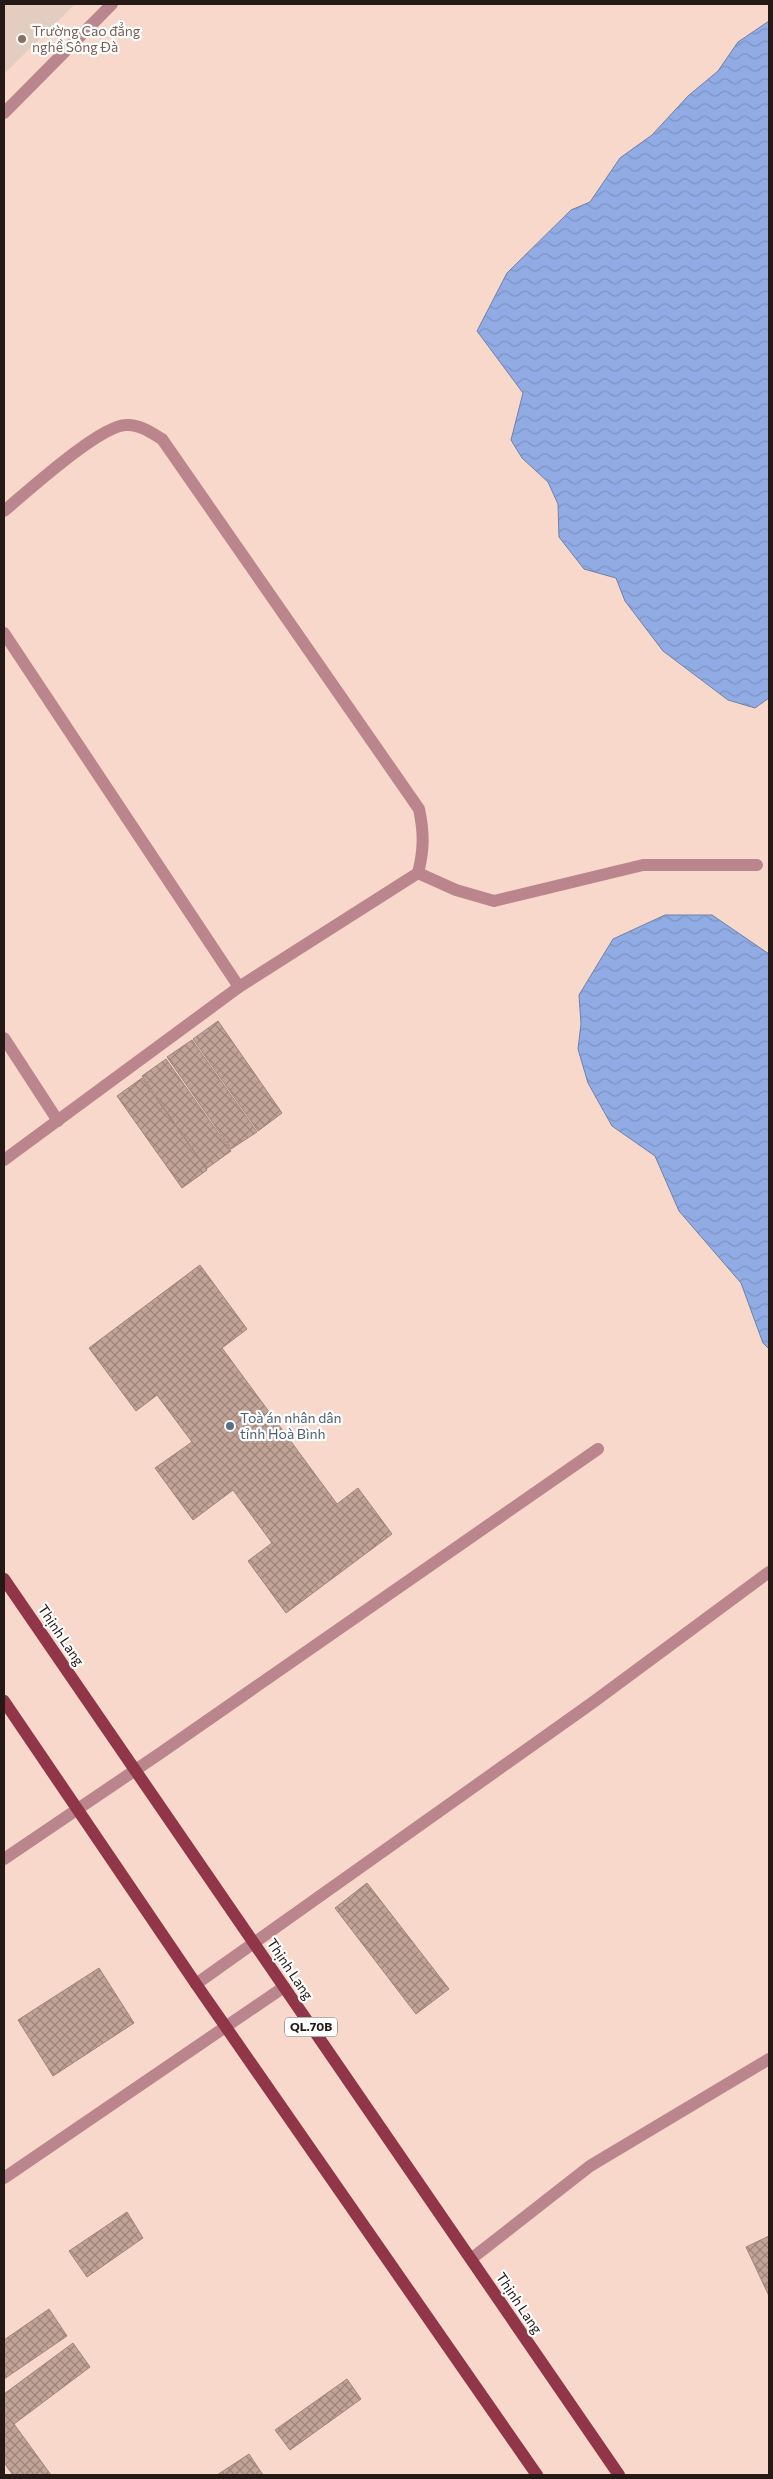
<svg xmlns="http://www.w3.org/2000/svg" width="773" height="2479" viewBox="0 0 773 2479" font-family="Commissioner,sans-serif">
	<defs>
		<pattern id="water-waves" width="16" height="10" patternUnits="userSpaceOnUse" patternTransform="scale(1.25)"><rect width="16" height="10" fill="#91ace4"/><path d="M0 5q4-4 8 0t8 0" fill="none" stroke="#7d93c3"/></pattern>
		<pattern id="building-cross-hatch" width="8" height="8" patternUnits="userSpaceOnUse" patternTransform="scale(1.25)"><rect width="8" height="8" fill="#c1a397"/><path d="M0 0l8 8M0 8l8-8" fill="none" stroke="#9d847a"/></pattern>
	</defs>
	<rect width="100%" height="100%" fill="#f7d8cb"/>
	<!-- education -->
	<polygon fill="#e3cdc0" points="4,4 75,4 4,74"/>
	<!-- water -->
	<g fill="url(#water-waves)" stroke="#7080a6">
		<polygon points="769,21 769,698 755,708 728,700 663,651 625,601 616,578 584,569 559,537 558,504 548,482 522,458 511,440 523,393 477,331 507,273 571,210 590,202 620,158 652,135 688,96 718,71 738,42"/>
		<polygon points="665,915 712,915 769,954 769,1349 763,1343 741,1283 679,1211 655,1156 612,1126 588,1083 578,1049 581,1024 579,995 613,939"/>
	</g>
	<!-- building -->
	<g fill="url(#building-cross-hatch)" stroke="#a2857a">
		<polygon points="218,1021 282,1113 258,1131 193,1039"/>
		<polygon points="192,1040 257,1132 231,1149 167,1057"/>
		<polygon points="166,1059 231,1151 206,1169 142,1076"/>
		<polygon points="142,1078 207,1170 182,1188 117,1096"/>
		<polygon points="200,1265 247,1329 222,1348 337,1504 358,1488 392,1534 286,1613 248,1561 272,1543 233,1490 193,1520 155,1468 192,1442 157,1395 136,1411 89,1348"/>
		<polygon points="367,1883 449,1989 416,2014 335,1908"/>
		<polygon points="99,1968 134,2023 53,2076 18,2020"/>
		<polygon points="127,2212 143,2238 87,2277 69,2251"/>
		<polygon points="769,2236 769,2296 746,2247"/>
		<polygon points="49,2309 67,2336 4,2379 4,2340"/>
		<polygon points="73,2343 90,2367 14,2424 51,2475 13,2475 4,2463 4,2394"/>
		<polygon points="347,2379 361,2399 290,2450 275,2430"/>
		<polygon points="249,2454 263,2475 217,2475"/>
	</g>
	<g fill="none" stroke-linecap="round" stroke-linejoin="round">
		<!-- minor -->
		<g stroke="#ba858c" stroke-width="12">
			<polyline points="4,113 112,4"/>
			<path d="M 4,511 C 28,491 99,426 126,425 C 139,424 152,433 162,439 L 419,809 C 424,832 424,850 418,873 L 239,987 L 4,1160"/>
			<polyline points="4,633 239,987"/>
			<polyline points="418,873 456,890 494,901 643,865 757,865"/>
			<polyline points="4,1038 58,1121"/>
			<polyline points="4,1859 162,1752 598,1449"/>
			<polyline points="196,1984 592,1703 769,1572"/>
			<polyline points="4,2178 284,1987"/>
			<polyline points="471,2259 590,2166 769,2059"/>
		</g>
		<!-- major -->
		<g stroke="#913548" stroke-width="12">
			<polyline points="4,1579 619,2475"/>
			<polyline points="4,1701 196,1984 537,2475"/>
		</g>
	</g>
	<!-- markers -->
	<circle fill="#8d6e63" stroke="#fff" stroke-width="2" cx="22" cy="39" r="5"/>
	<circle fill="#5c6f8a" stroke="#fff" stroke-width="2" cx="230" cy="1426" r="5"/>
	<g text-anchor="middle" stroke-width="4.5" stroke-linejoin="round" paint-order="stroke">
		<!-- shield labels -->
		<rect fill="#fff" stroke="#665e5b" stroke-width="1" x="285" y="2017.5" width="52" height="19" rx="4"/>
		<g font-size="12" font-weight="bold" fill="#241915">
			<text x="311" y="2031">QL.70B</text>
		</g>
		<!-- education labels -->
		<g font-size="14" fill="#785e54" stroke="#fff" text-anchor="start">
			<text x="32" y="36">Trường Cao đẳng<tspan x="32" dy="16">nghề Sông Đà</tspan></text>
		</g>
		<!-- service labels -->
		<g font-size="14" fill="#4e5e75" stroke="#fff" text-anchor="start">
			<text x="240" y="1423">Toà án nhân dân<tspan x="240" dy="16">tỉnh Hoà Bình</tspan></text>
		</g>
		<!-- street labels -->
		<g font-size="14" fill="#241915" stroke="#fff">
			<text transform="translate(61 1635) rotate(56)" y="5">Thịnh Lang</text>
			<text transform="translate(290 1969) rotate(56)" y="5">Thịnh Lang</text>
			<text transform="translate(519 2303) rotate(56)" y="5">Thịnh Lang</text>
		</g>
	</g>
	<!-- border -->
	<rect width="773" height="2479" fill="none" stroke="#241915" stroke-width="10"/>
</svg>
